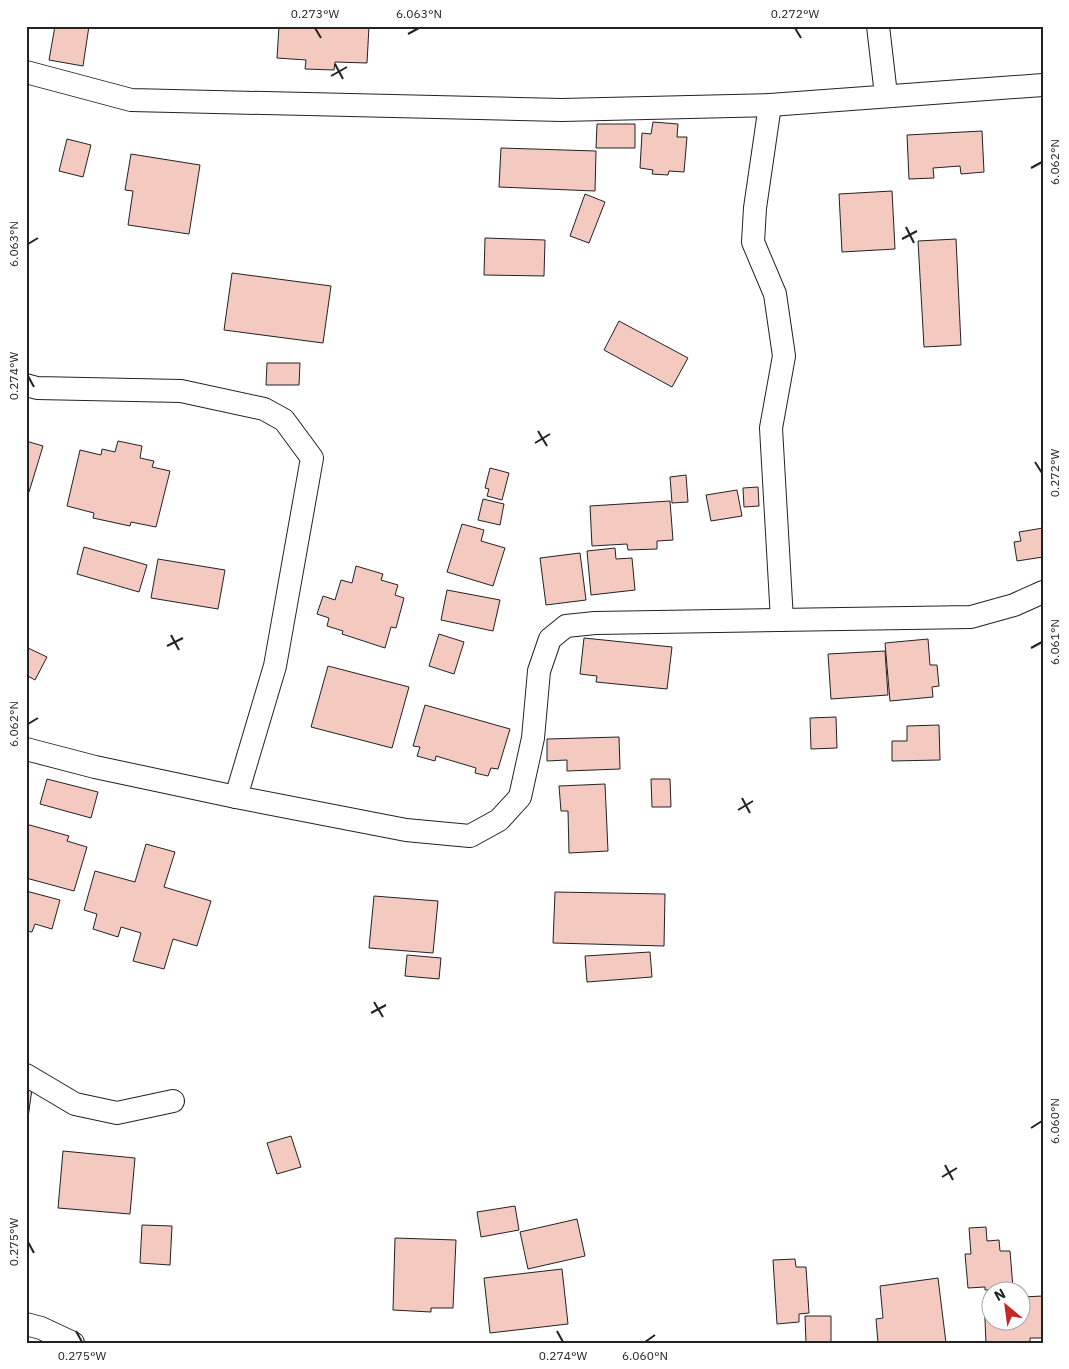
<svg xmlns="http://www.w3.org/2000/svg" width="1069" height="1369" viewBox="0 0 1069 1369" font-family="'IBM Plex Sans',sans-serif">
	<rect width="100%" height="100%" fill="#fff"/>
	<!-- building -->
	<g fill="#f3c9c0" stroke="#222">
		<polygon points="55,26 89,26 83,66 49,60"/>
		<polygon points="279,26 369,26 367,63 335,62 334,70 305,69 306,60 277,58"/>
		<polygon points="653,122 678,124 677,137 687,137 684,172 669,171 668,175 652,174 653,170 640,168 642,133 651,134"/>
		<polygon points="597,124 635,124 635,148 596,148"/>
		<polygon points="982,131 984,172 961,174 960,166 933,168 934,178 909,179 907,135"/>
		<polygon points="67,139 91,145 83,177 59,171"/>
		<polygon points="501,148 596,151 595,191 499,187"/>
		<polygon points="131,154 200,165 189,234 128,225 133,191 125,190"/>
		<polygon points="892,191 895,249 842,252 839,194"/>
		<polygon points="585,194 605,202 589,243 570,236"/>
		<polygon points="485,238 545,240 544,276 484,275"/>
		<polygon points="956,239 961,345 924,347 918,241"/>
		<polygon points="232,273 331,286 323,343 224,330"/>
		<polygon points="619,321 688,358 672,387 604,350"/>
		<polygon points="267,363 300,363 299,385 266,385"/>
		<polygon points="26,441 43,446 29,492 26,491"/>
		<polygon points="118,441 142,446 140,458 154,461 152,467 170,471 156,527 131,522 130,526 93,518 94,513 67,506 80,450 101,455 102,449 115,452"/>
		<polygon points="490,468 509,473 502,500 487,496 489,489 485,488"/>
		<polygon points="686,475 688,502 672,503 670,477"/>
		<polygon points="758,487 759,506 744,507 743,488"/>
		<polygon points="737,490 742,516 711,521 706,495"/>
		<polygon points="483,499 504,504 500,525 478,520"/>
		<polygon points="670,501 673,540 657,541 657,549 628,550 627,544 592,546 590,506"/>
		<polygon points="462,524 484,530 481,541 505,548 493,586 447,572"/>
		<polygon points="1043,528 1043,557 1017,561 1014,542 1021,541 1019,532"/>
		<polygon points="84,547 147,565 139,592 77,574"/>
		<polygon points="615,548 616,559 632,558 635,590 591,595 587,551"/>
		<polygon points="580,553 586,600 546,605 540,558"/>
		<polygon points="158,559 225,570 218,609 151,598"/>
		<polygon points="356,566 383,574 381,580 398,585 395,595 404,598 396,628 391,627 385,648 342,634 343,631 327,626 329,618 317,614 323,596 335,600 341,580 352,583"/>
		<polygon points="447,590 500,600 493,631 441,620"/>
		<polygon points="439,634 464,642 454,674 429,666"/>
		<polygon points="584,638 672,647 667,689 596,682 597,676 580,674"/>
		<polygon points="928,639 930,665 937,665 939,686 932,687 933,697 890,701 885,643"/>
		<polygon points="26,647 47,657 35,680 26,675"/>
		<polygon points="885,651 888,695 831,699 828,654"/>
		<polygon points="328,666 409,687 392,748 311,727"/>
		<polygon points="425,705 510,729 498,769 491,768 488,776 475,773 476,768 436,756 435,761 417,756 420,747 413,746"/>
		<polygon points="836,717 837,748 811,749 810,718"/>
		<polygon points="939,725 940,760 892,761 892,741 907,741 907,726"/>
		<polygon points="619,737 620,769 567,771 567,760 547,761 547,739"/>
		<polygon points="47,779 98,792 91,818 40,804"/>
		<polygon points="651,779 670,779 671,807 652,807"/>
		<polygon points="605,784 608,851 569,853 568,811 561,811 559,786"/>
		<polygon points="26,824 69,836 67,841 87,847 74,891 26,878"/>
		<polygon points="146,844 175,852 164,887 211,901 197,946 173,939 164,969 133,961 141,933 121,927 118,937 93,929 97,914 84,910 95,871 135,882"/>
		<polygon points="26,891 60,900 52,929 35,924 32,932 26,931"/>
		<polygon points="555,892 665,894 664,946 553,943"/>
		<polygon points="374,896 438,901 433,953 369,948"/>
		<polygon points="650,952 652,977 587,982 585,956"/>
		<polygon points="407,955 441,958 439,979 405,976"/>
		<polygon points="26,1088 32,1089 27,1125 26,1125"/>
		<polygon points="291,1136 301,1167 277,1174 267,1143"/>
		<polygon points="63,1151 135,1158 130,1214 58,1208"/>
		<polygon points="515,1206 519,1230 481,1237 477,1212"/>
		<polygon points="577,1219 585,1256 528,1269 520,1232"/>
		<polygon points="142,1225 172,1226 170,1265 140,1263"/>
		<polygon points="986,1227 987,1241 999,1240 1000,1251 1010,1251 1013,1288 985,1290 985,1287 968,1288 965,1254 971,1254 969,1228"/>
		<polygon points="395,1238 456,1240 453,1308 431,1308 431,1312 393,1310"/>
		<polygon points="795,1259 796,1267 806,1267 809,1313 799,1314 799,1322 777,1324 773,1260"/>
		<polygon points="562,1269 568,1324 490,1333 484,1278"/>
		<polygon points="938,1278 946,1343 878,1343 876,1319 883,1318 880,1286"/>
		<polygon points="1043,1296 1043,1338 1030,1338 1030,1343 986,1343 984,1298 992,1298 992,1322 1022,1322 1022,1297"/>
		<polygon points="805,1316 831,1316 831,1343 806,1343"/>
	</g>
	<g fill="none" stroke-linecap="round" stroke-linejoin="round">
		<!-- minor casing -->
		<g stroke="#222" stroke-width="24">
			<g id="minor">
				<polyline points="878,26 886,95"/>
				<polyline points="26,72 131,100 562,110 770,105 1043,85"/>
				<polyline points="770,105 755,208 753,242 775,294 784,356 771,428 782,620"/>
				<polyline points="26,385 37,388 181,391 264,409 284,420 312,458 275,666 236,797"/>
				<polyline points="26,749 95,767 236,797 406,830 470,836 499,820 520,797 533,738 539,671 550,639 566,626 595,623 971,617 1014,605 1043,592"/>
				<polyline points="26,1075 75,1104 117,1113 173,1101"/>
				<polyline points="26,1324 41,1328 73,1343"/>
			</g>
		</g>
		<!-- minor -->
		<use href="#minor" stroke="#fff" stroke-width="22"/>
	</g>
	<!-- ticks -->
	<path fill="none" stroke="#222" stroke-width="2" d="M 315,28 L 321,38M 795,28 L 801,38M 408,34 L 419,28M 335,64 L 343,79M 331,76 L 347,67M 1031,168 L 1042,162M 906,227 L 914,243M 902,239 L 917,231M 28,244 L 38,238M 28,376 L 34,387M 538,431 L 547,446M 535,443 L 550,434M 1035,462 L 1042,473M 171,635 L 179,650M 167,646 L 183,638M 1031,648 L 1042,642M 28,724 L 38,718M 742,798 L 750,813M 738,810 L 753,801M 374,1002 L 383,1017M 371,1013 L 386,1005M 1031,1128 L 1042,1121M 945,1165 L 953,1180M 942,1177 L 957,1168M 28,1242 L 34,1253M 76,1331 L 82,1342M 557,1331 L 563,1342M 645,1342 L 655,1335"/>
	<!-- border -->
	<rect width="1069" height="1369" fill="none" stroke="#ffffff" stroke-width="55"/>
	<!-- north arrow -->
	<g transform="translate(1006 1306) rotate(331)"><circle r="24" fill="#ffffff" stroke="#a7a7a7"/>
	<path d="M0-4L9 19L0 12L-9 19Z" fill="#c62828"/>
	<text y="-8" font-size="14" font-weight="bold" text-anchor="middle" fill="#222222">N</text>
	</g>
	<rect x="28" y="28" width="1014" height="1314" fill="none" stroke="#222" stroke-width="2"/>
	<g font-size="12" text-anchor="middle" fill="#222">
		<text x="315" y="18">0.273°W</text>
		<text x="419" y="18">6.063°N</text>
		<text x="795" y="18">0.272°W</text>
		<text transform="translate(1055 162) rotate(-90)" y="4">6.062°N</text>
		<text transform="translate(14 244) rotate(-90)" y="4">6.063°N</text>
		<text transform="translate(14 376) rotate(-90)" y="4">0.274°W</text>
		<text transform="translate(1055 473) rotate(-90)" y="4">0.272°W</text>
		<text transform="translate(1055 642) rotate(-90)" y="4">6.061°N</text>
		<text transform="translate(14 724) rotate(-90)" y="4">6.062°N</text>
		<text transform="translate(1055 1121) rotate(-90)" y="4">6.060°N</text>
		<text transform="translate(14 1242) rotate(-90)" y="4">0.275°W</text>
		<text x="82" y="1360">0.275°W</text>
		<text x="563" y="1360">0.274°W</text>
		<text x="645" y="1360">6.060°N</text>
	</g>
</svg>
